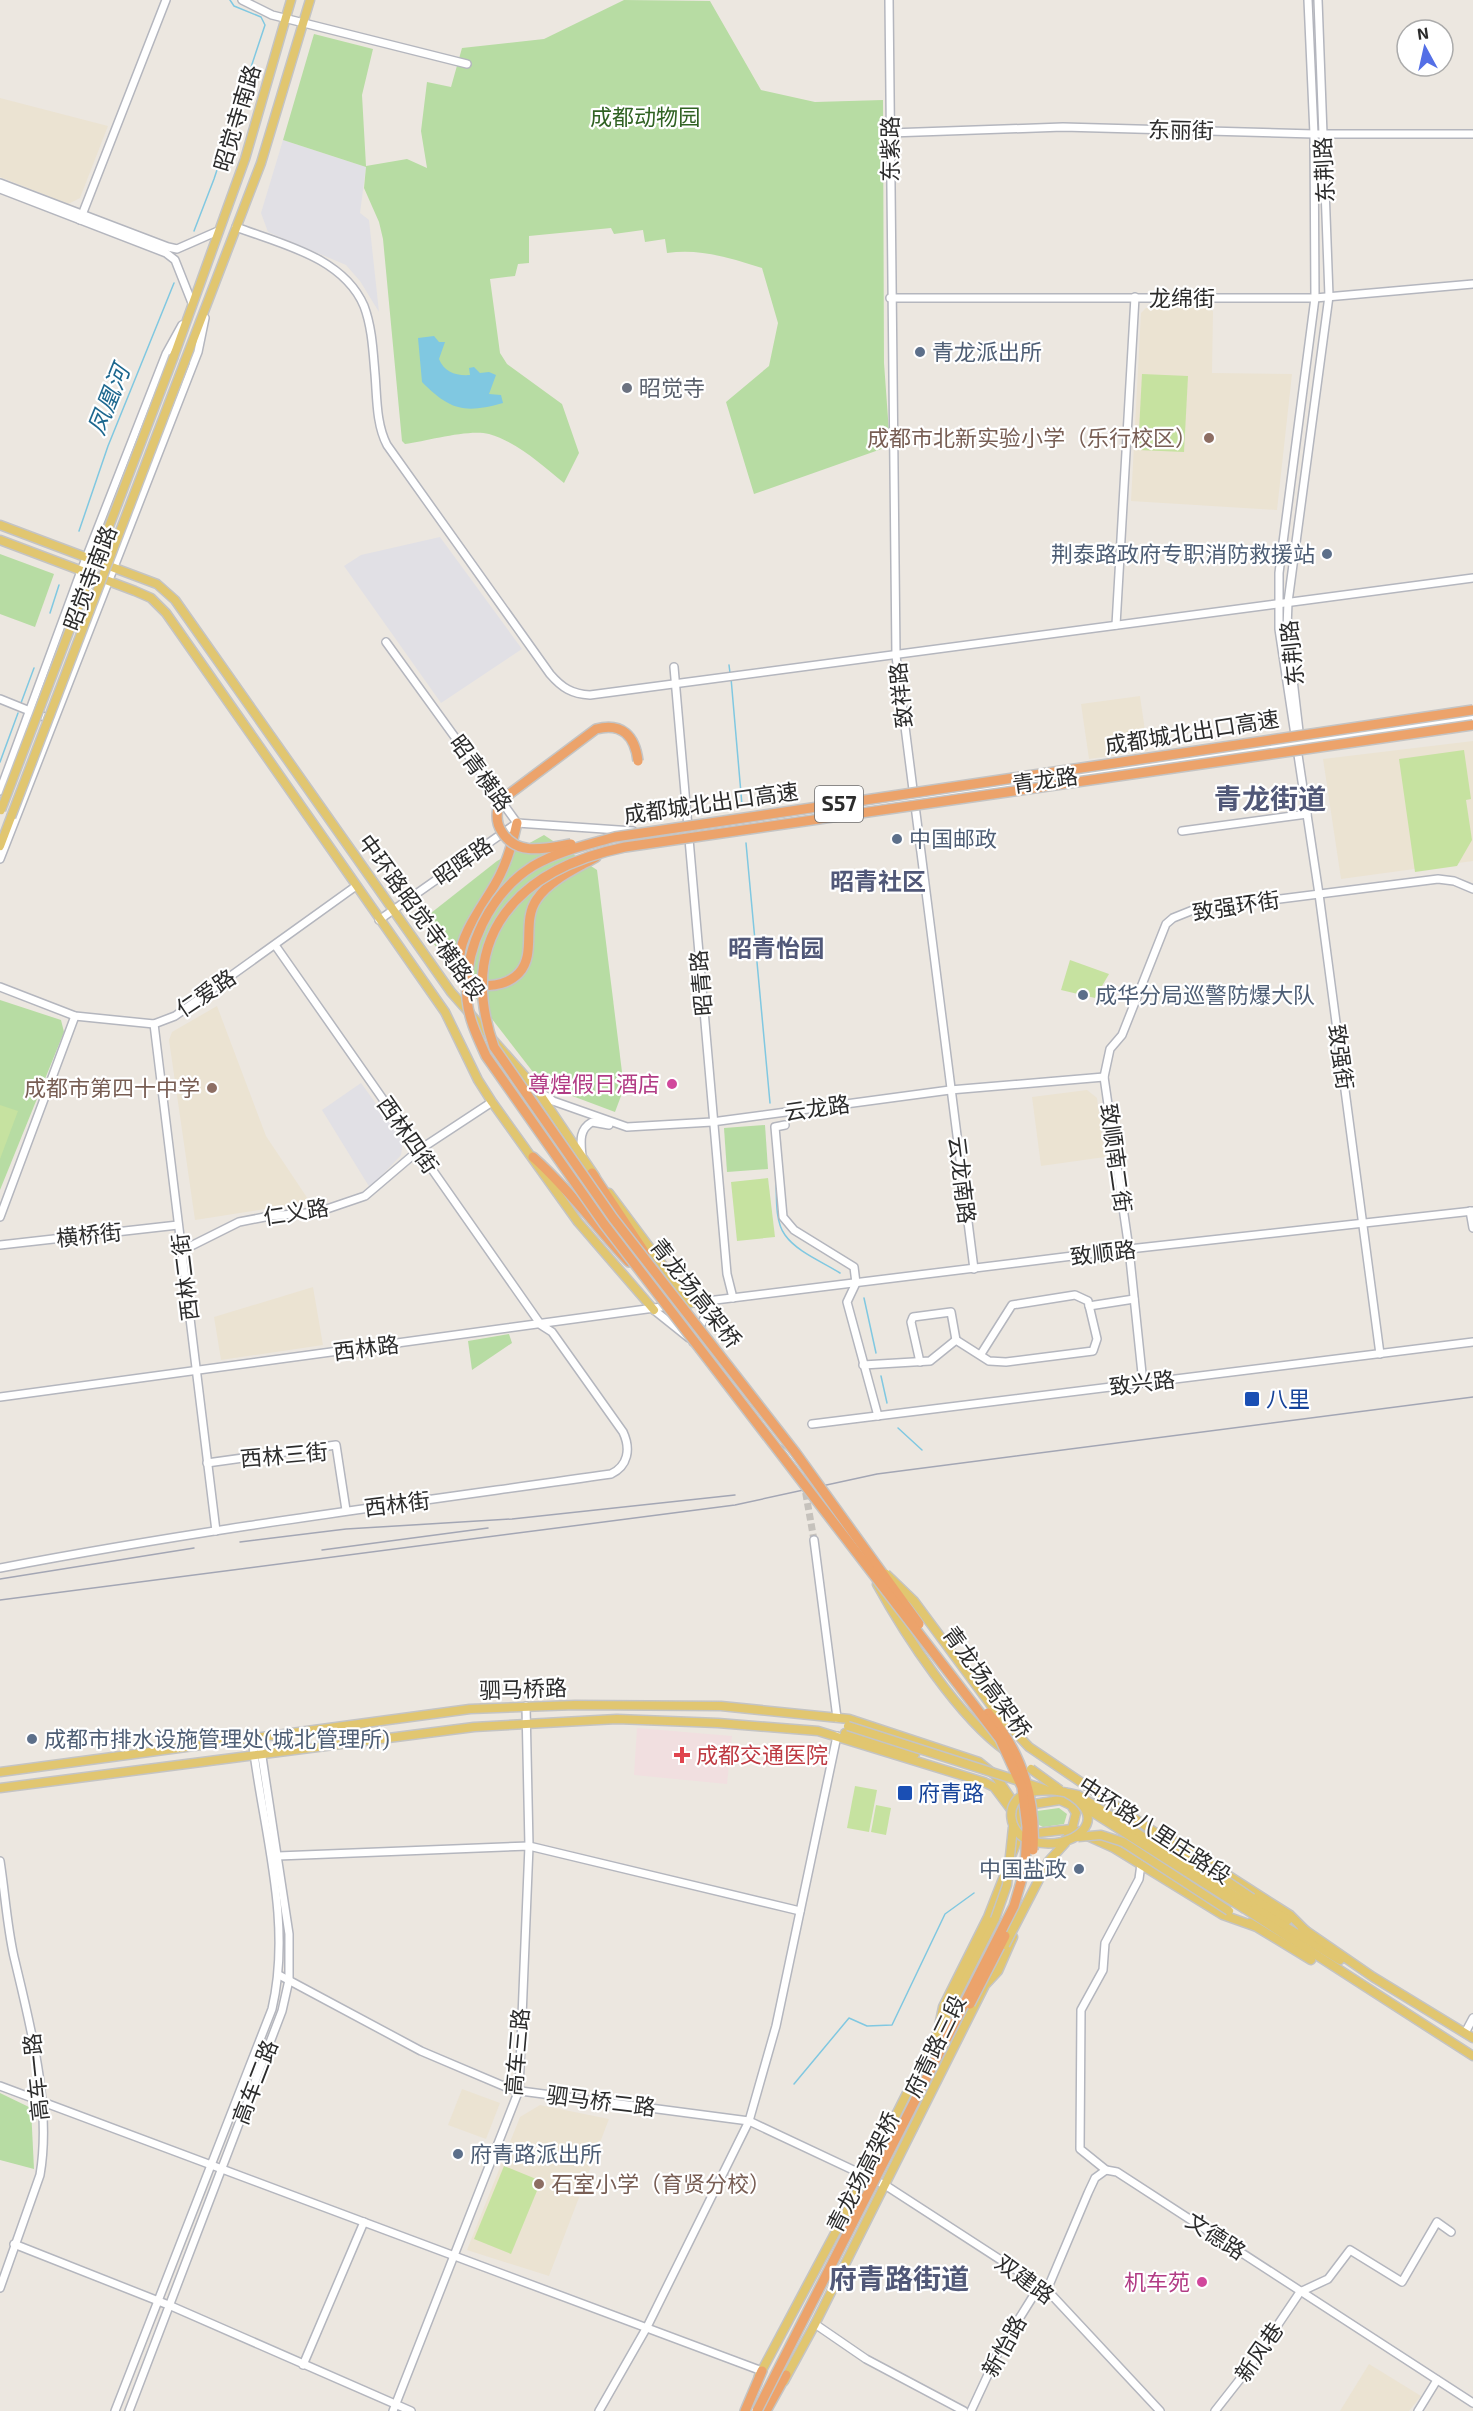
<svg xmlns="http://www.w3.org/2000/svg" width="1473" height="2411" viewBox="0 0 1473 2411" font-family="'Exo 2','Noto Sans SC',sans-serif">
	<rect width="100%" height="100%" fill="#ece7e0"/>
	<!-- industrial -->
	<g fill="#e1e0e5">
		<polygon points="283,140 366,167 360,213 369,220 379,312 360,281 346,265 268,232 261,213"/>
		<polygon points="440,537 522,649 441,703 344,566 361,555"/>
		<polygon points="361,1083 403,1141 401,1155 370,1188 322,1110"/>
	</g>
	<!-- education -->
	<g fill="#ebe3d2">
		<polygon points="0,98 108,126 80,198 68,204 0,177"/>
		<polygon points="1146,308 1206,308 1213,311 1212,373 1292,374 1277,510 1131,501 1141,313"/>
		<polygon points="1140,696 1148,751 1089,759 1081,704"/>
		<polygon points="1473,741 1473,861 1341,879 1323,759"/>
		<polygon points="217,1006 266,1136 310,1202 195,1220 169,1040 172,1032"/>
		<polygon points="1087,1090 1097,1098 1105,1157 1041,1166 1032,1097"/>
		<polygon points="313,1287 323,1345 221,1360 214,1317"/>
		<polygon points="462,2089 500,2103 486,2139 448,2125"/>
		<polygon points="540,2105 609,2119 549,2276 467,2250 520,2117"/>
		<polygon points="1369,2364 1421,2396 1409,2411 1340,2411"/>
	</g>
	<!-- medical -->
	<polygon fill="#f1dfe0" points="637,1728 732,1736 727,1784 634,1775"/>
	<!-- green -->
	<g fill="#b7dca3">
		<path d="M 624,0 L 710,1 L 761,90 L 815,102 L 883,100 L 884,363 L 890,446 L 754,494 L 726,402 L 769,366 L 778,323 L 762,268 C 730,258 700,248 667,253 L 665,239 L 645,242 L 643,230 L 614,234 L 611,228 L 529,236 L 529,263 L 518,264 L 515,276 L 490,279 L 500,353 L 507,364 L 562,404 L 579,453 L 564,483 C 542,465 517,442 489,434 C 468,429 428,441 405,444 L 402,441 L 383,239 L 379,222 L 364,188 L 366,167 L 283,140 L 314,34 L 373,49 L 362,95 L 366,166 L 407,159 L 427,168 L 421,131 L 427,82 L 451,87 L 462,48 L 544,39 Z"/>
		<polygon points="0,554 54,574 35,627 0,614"/>
		<polygon points="544,835 597,870 624,1088 615,1112 543,1085 427,935 431,913 497,861"/>
		<polygon points="0,1000 61,1020 64,1032 0,1190"/>
		<polygon points="765,1125 768,1169 727,1172 724,1128"/>
		<polygon points="509,1334 512,1343 472,1370 468,1341"/>
		<polygon points="1059,1808 1067,1814 1064,1824 1043,1827 1035,1823 1034,1814 1037,1811"/>
		<polygon points="0,2093 31,2108 34,2169 0,2160"/>
	</g>
	<!-- pitch -->
	<g fill="#c6e2a0">
		<polygon points="1142,374 1188,376 1184,452 1138,450"/>
		<polygon points="1464,750 1471,799 1466,800 1472,840 1457,866 1415,872 1399,759"/>
		<polygon points="1070,960 1109,974 1095,998 1061,990"/>
		<polygon points="0,1105 18,1111 0,1159"/>
		<polygon points="768,1178 775,1237 737,1241 731,1182"/>
		<polygon points="855,1786 877,1790 869,1832 847,1828"/>
		<polygon points="876,1805 891,1808 886,1835 871,1832"/>
		<polygon points="504,2166 541,2181 511,2254 474,2239"/>
	</g>
	<!-- water -->
	<path fill="#80c8e1" d="M 434,336 L 439,342 L 445,342 L 439,359 C 444,372 456,376 470,375 L 469,368 L 474,367 L 480,373 L 489,372 L 496,375 L 489,394 L 501,395 L 503,403 C 464,414 450,410 422,382 L 418,338 Z"/>
	<g fill="none" stroke-linecap="round" stroke-linejoin="round">
		<!-- stream -->
		<g stroke="#80c8e1" stroke-width="1.5">
			<polyline points="194,231 214,179 265,25 261,17 234,6 230,0"/>
			<polyline points="79,531 108,446 174,283"/>
			<polyline points="50,613 59,585"/>
			<polyline points="729,665 730,673"/>
			<polyline points="731,678 742,805"/>
			<polyline points="21,703 34,668"/>
			<polyline points="0,762 18,713"/>
			<polyline points="746,843 770,1103"/>
			<path d="M 776,1174 C 777,1192 774,1221 785,1235 C 797,1252 823,1262 840,1273"/>
			<polyline points="864,1298 876,1353"/>
			<polyline points="881,1376 887,1403"/>
			<polyline points="898,1428 922,1450"/>
			<polyline points="794,2084 849,2018 867,2026 892,2025 945,1914 974,1893"/>
		</g>
		<!-- minor-tunnel -->
		<polyline stroke="#c6c2bc" stroke-width="7" stroke-dasharray="7 3.5" stroke-linecap="butt" points="802,1472 814,1540"/>
		<!-- minor casing -->
		<g stroke="#b4b6be" stroke-width="10">
			<g id="minor">
				<polyline points="242,0 272,15 467,64"/>
				<polyline points="889,0 896,656 974,1269"/>
				<polyline points="1308,0 1314,134 1315,298 1279,573 1279,629 1319,894 1380,1354"/>
				<polyline points="890,133 1063,127 1314,134 1473,134"/>
				<polyline points="0,183 168,247 177,249 218,231"/>
				<polyline points="0,189 166,253 175,260 192,303"/>
				<polyline points="80,220 166,0"/>
				<path d="M 236,227 C 281,244 343,257 364,306 C 372,327 373,351 375,374 C 377,397 376,424 387,445 L 550,674 C 562,688 572,694 590,695 L 1473,578"/>
				<polyline points="890,298 1315,298 1473,284"/>
				<polyline points="1116,625 1135,297"/>
				<polyline points="386,642 517,823 633,831"/>
				<polyline points="674,667 727,1274 733,1298"/>
				<polyline points="0,699 52,720"/>
				<polyline points="1300,740 1287,628 1288,602 1329,296 1318,0"/>
				<polyline points="0,791 81,571 166,354 182,325"/>
				<polyline points="1182,831 1307,814"/>
				<polyline points="671,832 689,833 1473,717"/>
				<polyline points="0,859 198,352 205,318"/>
				<polyline points="379,920 517,823"/>
				<polyline points="0,987 75,1016 154,1024 175,1016 356,886"/>
				<polyline points="154,1024 216,1531"/>
				<polyline points="540,1092 553,1101 627,1127 712,1122 950,1090 1104,1077"/>
				<polyline points="785,1125 775,1127 783,1217 794,1230 854,1267 856,1283 847,1302 878,1416"/>
				<path d="M 582,1157 C 581,1143 578,1130 592,1122 L 609,1125"/>
				<polyline points="1470,1211 1473,1228"/>
				<polyline points="0,1217 75,1016"/>
				<polyline points="0,1245 178,1225"/>
				<polyline points="181,1251 239,1222 270,1216 318,1212 365,1196 419,1150 492,1102"/>
				<polyline points="1089,1306 1134,1299"/>
				<polyline points="654,1310 689,1338"/>
				<polyline points="693,1342 712,1301"/>
				<polyline points="920,1362 911,1322 913,1317 951,1312 956,1340"/>
				<polyline points="863,1365 930,1361 956,1340 989,1361 1006,1362 1093,1351 1097,1339 1088,1301 1075,1295 1012,1305 981,1354"/>
				<polyline points="1143,1383 1129,1249 1104,1077 1110,1049 1122,1035 1166,924 1173,918 1193,910 1438,879 1454,881 1473,889"/>
				<polyline points="0,1397 691,1303 1129,1249 1473,1211"/>
				<polyline points="812,1424 1473,1342"/>
				<polyline points="779,1449 795,1461 802,1472"/>
				<polyline points="207,1463 336,1445 346,1510"/>
				<polyline points="814,1540 837,1718"/>
				<path d="M 0,1568 C 203,1529 407,1503 611,1474 C 628,1466 631,1449 623,1432 L 552,1332 L 541,1325 L 275,945"/>
				<polyline points="278,1856 529,1846 800,1911"/>
				<path d="M 0,1861 C 5,1893 7,1926 14,1957 C 30,2024 52,2106 40,2175 L 0,2288"/>
				<polyline points="279,1975 421,2051 513,2090 749,2121 885,2185 1047,2290 1160,2411"/>
				<polyline points="1465,2033 1473,2018"/>
				<polyline points="0,2086 762,2371"/>
				<polyline points="1106,2170 1080,2149 1081,2010 1103,1970 1105,1943 1139,1879 1141,1864"/>
				<polyline points="14,2244 171,2306 411,2411"/>
				<polyline points="815,2324 866,2359 964,2411"/>
				<polyline points="303,2365 364,2222"/>
				<path d="M 115,2411 L 272,2009 C 293,1920 262,1827 252,1738"/>
				<polyline points="129,2411 282,2011 289,1980 289,1934 259,1737"/>
				<polyline points="393,2411 519,2090 529,1846 526,1706"/>
				<polyline points="599,2411 647,2327 749,2121 776,2026 837,1736"/>
				<polyline points="971,2411 999,2351 1032,2298 1047,2290 1088,2193 1095,2178 1106,2170 1117,2172 1473,2403"/>
				<polyline points="1215,2411 1248,2369 1300,2292 1328,2279 1350,2250 1402,2282 1437,2222 1451,2232"/>
				<polyline points="1418,2411 1437,2380"/>
			</g>
		</g>
		<!-- major casing -->
		<g stroke="#c4c4c4" stroke-width="11">
			<g id="major">
				<polyline points="174,356 245,159 291,0"/>
				<polyline points="185,361 261,163 310,0"/>
				<polyline points="0,525 157,584 175,600 451,992 537,1090 595,1176"/>
				<polyline points="0,540 135,591 151,598 166,613 445,1012 478,1080 492,1102 578,1222 654,1310"/>
				<polyline points="0,846 11,817"/>
				<polyline points="609,1193 691,1303"/>
				<path d="M 877,1584 C 905,1635 959,1718 1006,1751"/>
				<polyline points="845,1733 915,1754"/>
				<polyline points="0,1772 470,1709 575,1705 721,1706 849,1719 979,1762 995,1775 1020,1812"/>
				<polyline points="0,1788 474,1727 617,1719 718,1723 818,1731 984,1782 994,1787 1019,1820"/>
				<polygon points="1060,1800 1071,1805 1076,1813 1072,1829 1037,1833 1022,1828 1019,1816 1027,1805"/>
				<polyline points="1063,1800 1116,1806"/>
				<polyline points="1173,1840 1290,1915 1306,1931"/>
				<polyline points="1063,1844 1072,1829 1114,1848 1223,1915 1254,1926"/>
				<polyline points="1012,1854 1022,1828"/>
				<polyline points="1252,1898 1288,1920"/>
				<polyline points="1248,1904 1340,1960"/>
				<polyline points="1245,1909 1473,2056"/>
				<polyline points="1250,1923 1311,1960"/>
				<polyline points="1302,1928 1373,1977 1473,2038"/>
				<polyline points="944,2020 995,1919"/>
				<polyline points="759,2376 866,2175 938,2031 943,2007 988,1917 1008,1866"/>
				<polyline points="784,2381 815,2324 985,1985 998,1971 1013,1937"/>
			</g>
		</g>
		<!-- highway casing -->
		<g stroke="#c4c4c4" stroke-width="12">
			<g id="highway">
				<path d="M 517,823 C 513,841 508,859 500,875 C 489,898 461,931 460,956 C 457,990 500,993 519,973 C 537,954 521,921 537,899 C 550,880 575,869 596,857"/>
				<path d="M 533,1157 C 569,1189 596,1227 629,1262"/>
				<polyline points="592,1173 645,1253"/>
				<polyline points="745,2411 762,2371"/>
				<polyline points="766,2411 786,2375"/>
			</g>
		</g>
		<!-- minor -->
		<use href="#minor" stroke="#fff" stroke-width="7"/>
		<!-- major -->
		<use href="#major" stroke="#e1c670" stroke-width="8"/>
		<!-- highway -->
		<use href="#highway" stroke="#eca36b" stroke-width="9"/>
		<!-- rail -->
		<g stroke="#a3a6b4" stroke-width="1.5">
			<polyline points="240,1542 346,1529 512,1519 735,1495"/>
			<polyline points="322,1550 488,1528"/>
			<polyline points="0,1579 194,1548"/>
			<polyline points="0,1600 735,1505 877,1474 1473,1397"/>
		</g>
		<!-- major-bridge casing -->
		<g stroke="#c4c4c4" stroke-width="11" stroke-linecap="butt">
			<g id="major-bridge">
				<polyline points="1,810 174,356"/>
				<polyline points="11,817 185,361"/>
				<polyline points="886,1574 914,1601 996,1712 1029,1747 1252,1898"/>
				<polyline points="848,1726 1044,1789"/>
				<polyline points="1031,1769 1060,1790"/>
				<path d="M 1065,1792 C 1115,1818 1073,1853 1031,1841 C 1008,1834 1003,1802 1027,1793 C 1044,1788 1061,1791 1078,1795 L 1248,1904"/>
				<polyline points="1083,1806 1245,1909"/>
				<polyline points="1078,1837 1101,1835 1123,1842 1229,1911"/>
				<polyline points="995,1919 1007,1885 1013,1827"/>
				<polyline points="1005,1945 1048,1862 1066,1842"/>
			</g>
		</g>
		<!-- highway-bridge casing -->
		<g stroke="#c4c4c4" stroke-width="12" stroke-linecap="butt">
			<g id="highway-bridge">
				<path d="M 571,844 C 547,848 517,857 502,832 C 495,822 496,812 500,801 L 596,729 C 622,722 635,736 638,761"/>
				<path d="M 919,1624 L 795,1452 L 613,1218 L 494,1047 C 455,935 519,869 625,847 L 1473,725"/>
				<path d="M 988,1713 C 1022,1752 1036,1798 1033,1850"/>
				<polyline points="970,2004 1005,1936"/>
				<path d="M 757,2411 L 1014,1906 L 1025,1868 L 1027,1827 L 1022,1787 L 1000,1739 L 604,1224 L 486,1056 C 478,1038 469,1020 467,1000 C 463,949 490,893 533,866 C 558,851 587,845 615,837 L 1473,710"/>
			</g>
		</g>
		<!-- major-bridge -->
		<use href="#major-bridge" stroke="#e1c670" stroke-width="8"/>
		<!-- highway-bridge -->
		<use href="#highway-bridge" stroke="#eca36b" stroke-width="9"/>
	</g>
	<!-- markers -->
	<g fill="#5c6f8a" stroke="#fff" stroke-width="2">
		<circle cx="920" cy="352" r="6"/>
		<circle cx="1327" cy="554" r="6"/>
		<circle cx="897" cy="839" r="6"/>
		<circle cx="1083" cy="995" r="6"/>
		<circle cx="32" cy="1739" r="6"/>
		<circle cx="1079" cy="1869" r="6"/>
		<circle cx="458" cy="2154" r="6"/>
	</g>
	<circle fill="#6b7280" stroke="#fff" stroke-width="2" cx="627" cy="388" r="6"/>
	<g fill="#8d6e63" stroke="#fff" stroke-width="2">
		<circle cx="1209" cy="438" r="6"/>
		<circle cx="212" cy="1088" r="6"/>
		<circle cx="539" cy="2184" r="6"/>
	</g>
	<g fill="#d1479c" stroke="#fff" stroke-width="2">
		<circle cx="672" cy="1084" r="6"/>
		<circle cx="1202" cy="2282" r="6"/>
	</g>
	<g fill="#1a4fb4" stroke="#fff" stroke-width="2">
		<rect x="1244" y="1391" width="16" height="16" rx="3"/>
		<rect x="897" y="1785" width="16" height="16" rx="3"/>
	</g>
	<path fill="#e0444e" stroke="#fff" stroke-width="2" d="M679 1746h6v6h6v6h-6v6h-6v-6h-6v-6h6z"/>
	<g text-anchor="middle" stroke-width="4.5" stroke-linejoin="round" paint-order="stroke">
		<!-- shield labels -->
		<rect fill="#fff" stroke="#6b6b6b" stroke-width="1.5" x="815" y="786" width="48" height="36" rx="4.5"/>
		<g font-size="21" font-weight="bold" fill="#2c2c2c">
			<text x="839" y="811">S57</text>
		</g>
		<!-- park labels -->
		<g font-size="22" fill="#306223" stroke="#fff">
			<text x="645" y="125">成都动物园</text>
		</g>
		<!-- street labels -->
		<g font-size="22" fill="#2c2c2c" stroke="#fff">
			<text transform="translate(237 118) rotate(-73)" y="8">昭觉寺南路</text>
			<text transform="translate(1181 130) rotate(1)" y="8">东丽街</text>
			<text transform="translate(890 149) rotate(-90)" y="8">东紫路</text>
			<text transform="translate(1324 170) rotate(-93)" y="8">东荆路</text>
			<text x="1182" y="306">龙绵街</text>
			<text transform="translate(90 578) rotate(-69)" y="8">昭觉寺南路</text>
			<text transform="translate(1292 653) rotate(-96)" y="8">东荆路</text>
			<text transform="translate(901 695) rotate(-96)" y="8">致祥路</text>
			<text transform="translate(1192 732) rotate(-9)" y="8">成都城北出口高速</text>
			<text transform="translate(481 773) rotate(54)" y="8">昭青横路</text>
			<text transform="translate(1045 780) rotate(-8)" y="8">青龙路</text>
			<text transform="translate(711 803) rotate(-8)" y="8">成都城北出口高速</text>
			<text transform="translate(463 861) rotate(-35)" y="8">昭晖路</text>
			<text transform="translate(1236 906) rotate(-9)" y="8">致强环街</text>
			<text transform="translate(422 917) rotate(54)" y="8">中环路昭觉寺横路段</text>
			<text transform="translate(701 983) rotate(-95)" y="8">昭青路</text>
			<text transform="translate(206 993) rotate(-34)" y="8">仁爱路</text>
			<text transform="translate(1341 1057) rotate(82)" y="8">致强街</text>
			<text transform="translate(817 1108) rotate(-8)" y="8">云龙路</text>
			<text transform="translate(408 1135) rotate(55)" y="8">西林四街</text>
			<text transform="translate(1116 1158) rotate(82)" y="8">致顺南二街</text>
			<text transform="translate(962 1180) rotate(83)" y="8">云龙南路</text>
			<text transform="translate(296 1212) rotate(-9)" y="8">仁义路</text>
			<text transform="translate(89 1235) rotate(-6)" y="8">横桥街</text>
			<text transform="translate(1103 1253) rotate(-7)" y="8">致顺路</text>
			<text transform="translate(185 1277) rotate(-97)" y="8">西林二街</text>
			<text transform="translate(696 1293) rotate(52)" y="8">青龙场高架桥</text>
			<text transform="translate(366 1348) rotate(-7)" y="8">西林路</text>
			<text transform="translate(1142 1383) rotate(-7)" y="8">致兴路</text>
			<text transform="translate(284 1455) rotate(-5)" y="8">西林三街</text>
			<text transform="translate(397 1504) rotate(-7)" y="8">西林街</text>
			<text transform="translate(987 1682) rotate(54)" y="8">青龙场高架桥</text>
			<text transform="translate(523 1689) rotate(-2)" y="8">驷马桥路</text>
			<text transform="translate(1155 1830) rotate(33)" y="8">中环路八里庄路段</text>
			<text transform="translate(935 2046) rotate(-64)" y="8">府青路三段</text>
			<text transform="translate(517 2052) rotate(-85)" y="8">高车三路</text>
			<text transform="translate(36 2077) rotate(-96)" y="8">高车一路</text>
			<text transform="translate(255 2082) rotate(-69)" y="8">高车二路</text>
			<text transform="translate(601 2101) rotate(7)" y="8">驷马桥二路</text>
			<text transform="translate(863 2172) rotate(-63)" y="8">青龙场高架桥</text>
			<text transform="translate(1216 2236) rotate(33)" y="8">文德路</text>
			<text transform="translate(1025 2279) rotate(36)" y="8">双建路</text>
			<text transform="translate(1004 2346) rotate(-61)" y="8">新怡路</text>
			<text transform="translate(1259 2352) rotate(-55)" y="8">新风巷</text>
		</g>
		<!-- service labels -->
		<g font-size="22" fill="#4e5e75" stroke="#fff" text-anchor="start">
			<text x="932" y="360">青龙派出所</text>
			<text x="1315" y="562" text-anchor="end">荆泰路政府专职消防救援站</text>
			<text x="909" y="847">中国邮政</text>
			<text x="1095" y="1003">成华分局巡警防爆大队</text>
			<text x="44" y="1747">成都市排水设施管理处(城北管理所)</text>
			<text x="1067" y="1877" text-anchor="end">中国盐政</text>
			<text x="470" y="2162">府青路派出所</text>
		</g>
		<!-- worship labels -->
		<g font-size="22" fill="#5b616d" stroke="#fff" text-anchor="start">
			<text x="639" y="396">昭觉寺</text>
		</g>
		<!-- education labels -->
		<g font-size="22" fill="#785e54" stroke="#fff" text-anchor="end">
			<text x="1197" y="446">成都市北新实验小学（乐行校区）</text>
			<text x="200" y="1096">成都市第四十中学</text>
			<text x="551" y="2192" text-anchor="start">石室小学（育贤分校）</text>
		</g>
		<!-- hotel labels -->
		<g font-size="22" fill="#b23c85" stroke="#fff" text-anchor="end">
			<text x="660" y="1092">尊煌假日酒店</text>
			<text x="1190" y="2290">机车苑</text>
		</g>
		<!-- transit labels -->
		<g font-size="22" fill="#164399" stroke="#fff" text-anchor="start">
			<text x="1266" y="1407">八里</text>
			<text x="918" y="1801">府青路</text>
		</g>
		<!-- health labels -->
		<g font-size="22" fill="#be3a42" stroke="#fff" text-anchor="start">
			<text x="696" y="1763">成都交通医院</text>
		</g>
		<!-- water labels -->
		<g font-size="24" font-style="italic" fill="#1d688f" stroke="#fff">
			<text transform="translate(109 400) rotate(-68)" y="8">凤凰河</text>
		</g>
		<!-- neighbourhood labels -->
		<g font-size="24" font-weight="bold" fill="#515878" stroke="#fff">
			<text x="878" y="890">昭青社区</text>
			<text x="776" y="957">昭青怡园</text>
		</g>
		<!-- district labels -->
		<g font-size="28" font-weight="bold" fill="#515878" stroke="#fff">
			<text x="1270" y="809">青龙街道</text>
			<text x="899" y="2289">府青路街道</text>
		</g>
	</g>
	<!-- north arrow -->
	<g transform="translate(1425 48) rotate(352)"><circle r="28" fill="#ffffff" stroke="#ababab" stroke-width="1.5"/>
	<path d="M0-4.5L10 22L0 15L-10 22Z" fill="#546fe6"/>
	<text y="-9" font-size="16" font-weight="bold" text-anchor="middle" fill="#2c2c2c">N</text>
	</g>
</svg>
